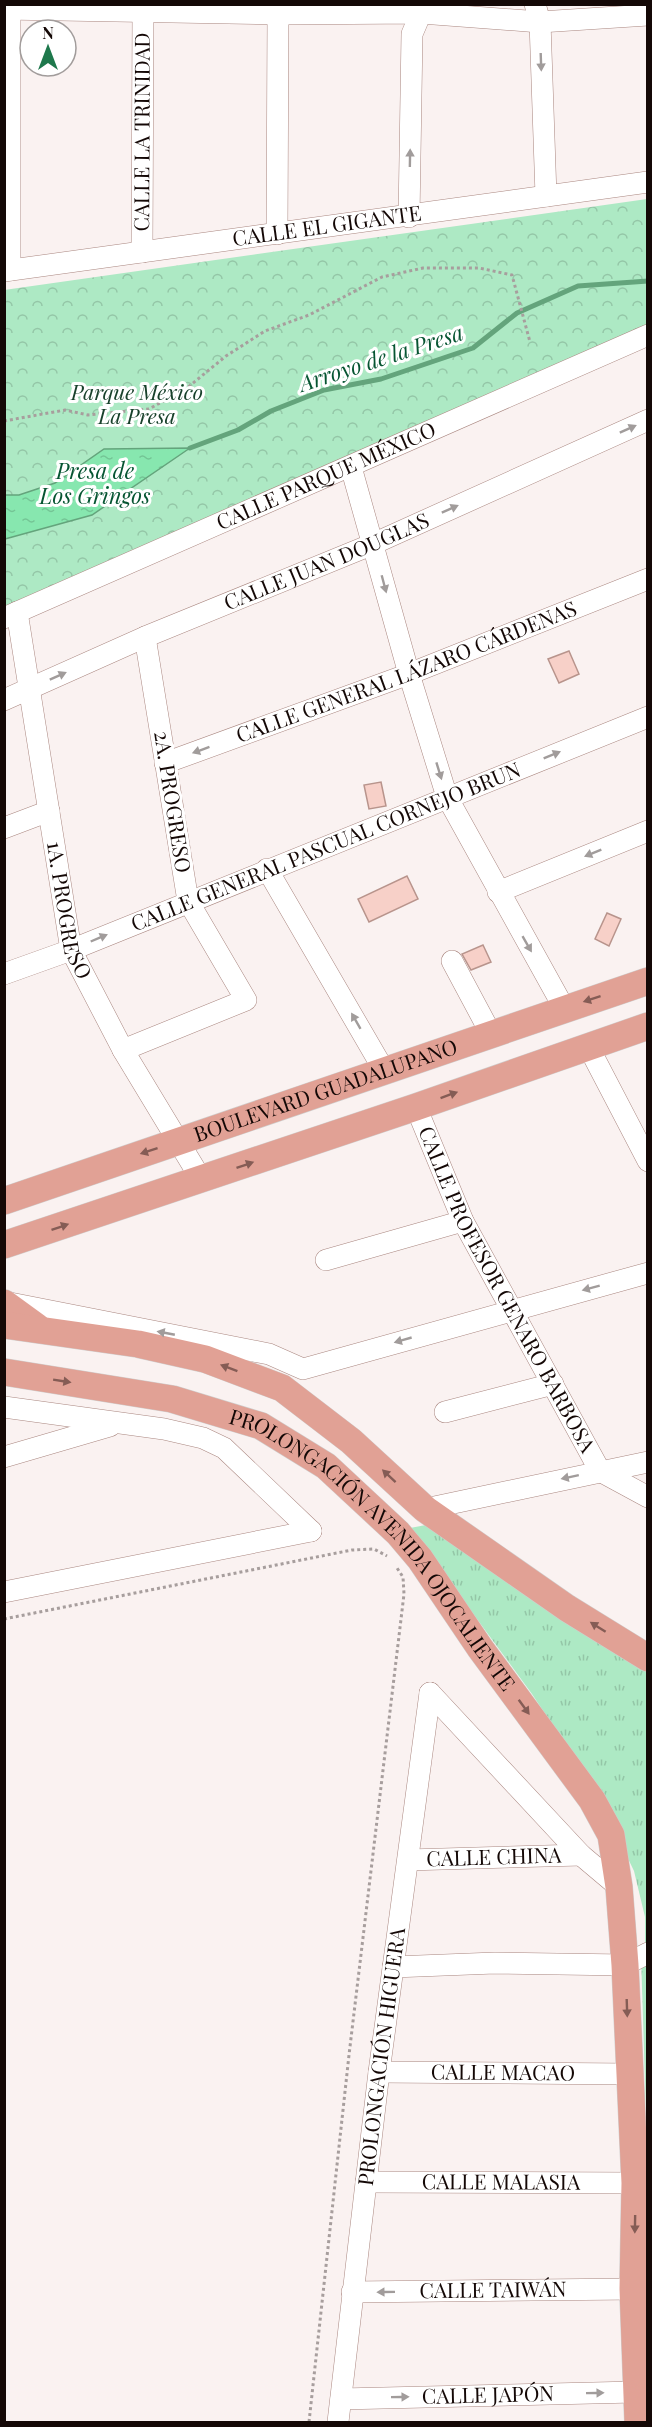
<svg xmlns="http://www.w3.org/2000/svg" width="652" height="2427" viewBox="0 0 652 2427" font-family="'Playfair Display',serif">
	<defs>
		<pattern id="grass-tufts" width="24" height="20" patternUnits="userSpaceOnUse" patternTransform="scale(1.5)"><rect width="24" height="20" fill="#ade9c4"/><path d="M3 7l-1-3M5 7V3M7 7l1-3M15 17l-1-3M17 17v-4M19 17l1-3" fill="none" stroke="#94c6a7"/></pattern>
		<pattern id="park-crowns" width="20" height="18" patternUnits="userSpaceOnUse" patternTransform="scale(1.5)"><rect width="20" height="18" fill="#ade9c4"/><path d="M2 6a3 3 0 1 1 6 0M12 15a3 3 0 1 1 6 0" fill="none" stroke="#94c6a7"/></pattern>
		<pattern id="water-ripples" width="26" height="14" patternUnits="userSpaceOnUse" patternTransform="scale(1.5)"><rect width="26" height="14" fill="#87e7af"/><path d="M2 4q2-2 4 0t4 0M15 11q2-2 4 0t4 0" fill="none" stroke="#74c595"/></pattern>
	</defs>
	<rect width="100%" height="100%" fill="#faf2f1"/>
	<!-- grass -->
	<g fill="url(#grass-tufts)">
		<polygon points="426,1525 647,1672 647,1952 645,1950 645,1917 634,1871 595,1790 532,1694 410,1528"/>
		<polygon points="641,1956 648,1956 647,2143"/>
	</g>
	<!-- park -->
	<polygon fill="url(#park-crowns)" points="647,199 647,327 5,607 4,290"/>
	<!-- water -->
	<polygon fill="url(#water-ripples)" stroke="#64a47c" stroke-width="1.5" points="190,448 92,515 5,539 5,495 19,495 55,483 104,449"/>
	<g fill="none" stroke-linecap="round" stroke-linejoin="round">
		<!-- stream -->
		<polyline stroke="#64a47c" stroke-width="5" points="190,448 238,430 271,411 324,390 381,379 473,348 517,313 578,286 648,281"/>
	</g>
	<!-- building -->
	<g fill="#f7d0c8" stroke="#b8948c" stroke-width="1.5">
		<polygon points="569,651 579,674 559,683 548,659"/>
		<polygon points="381,782 386,806 369,809 364,785"/>
		<polygon points="407,876 418,899 369,922 358,899"/>
		<polygon points="607,913 621,919 609,946 595,939"/>
		<polygon points="483,945 491,962 471,970 462,954"/>
	</g>
	<g fill="none" stroke-linecap="round" stroke-linejoin="round">
		<!-- minor casing -->
		<g stroke="#aa8780" stroke-width="22">
			<g id="minor">
				<polyline points="535,4 540,22 546,196"/>
				<polyline points="4,9 278,14 421,13 540,22 648,15"/>
				<polyline points="10,9 10,270"/>
				<polyline points="409,217 412,34 421,13 418,4"/>
				<polyline points="277,234 278,14"/>
				<path id="s1" d="M 142,252 L 143,11"/>
				<path id="s2" d="M 4,271 L 648,182"/>
				<polyline points="351,467 409,674 447,797 564,1008"/>
				<path id="s3" d="M 17,612 L 71,950 L 123,1050 L 201,1179"/>
				<path id="s4" d="M 4,618 L 648,335"/>
				<path id="s5" d="M 4,700 L 145,637 L 373,544 L 648,420"/>
				<path id="s6" d="M 165,763 L 409,674 L 648,579"/>
				<polyline points="4,828 49,811"/>
				<polyline points="267,869 385,1072"/>
				<polyline points="498,892 648,831"/>
				<polyline points="452,961 491,1034"/>
				<path id="s7" d="M 4,974 L 71,950 L 648,717"/>
				<polyline points="588,1046 648,1161"/>
				<polyline points="123,1050 246,1000 188,901 145,637"/>
				<path id="s8" d="M 416,1107 L 463,1221 L 600,1471 L 648,1497"/>
				<polyline points="326,1260 463,1221"/>
				<polyline points="5,1302 269,1354 303,1369 648,1273"/>
				<polyline points="4,1407 164,1429 203,1438 224,1448 311,1531"/>
				<polyline points="445,1412 553,1384"/>
				<polyline points="4,1457 110,1426"/>
				<polyline points="425,1509 648,1462"/>
				<polyline points="4,1592 311,1531"/>
				<polyline points="430,1693 581,1855 619,1887"/>
				<path id="s9" d="M 408,1860 L 581,1855"/>
				<polyline points="393,1967 495,1963 625,1965 648,1953"/>
				<path id="s10" d="M 379,2072 L 629,2074"/>
				<path id="s11" d="M 366,2182 L 635,2183"/>
				<path id="s12" d="M 352,2292 L 633,2289"/>
				<path id="s13" d="M 341,2399 L 635,2392"/>
				<path id="s14" d="M 338,2422 L 379,2072 L 430,1693"/>
			</g>
		</g>
		<!-- major casing -->
		<g stroke="#d0cecd" stroke-width="28">
			<g id="major">
				<path id="s15" d="M 4,1201 L 648,981"/>
				<polyline points="4,1245 416,1107 648,1026"/>
				<polyline points="4,1303 37,1327"/>
				<polyline points="4,1325 138,1344 205,1359 282,1388 351,1441 425,1509 567,1608 648,1658"/>
				<path id="s16" d="M 4,1372 L 172,1399 L 261,1426 L 326,1466 L 398,1533 L 420,1559 L 480,1648 L 592,1800 L 611,1835 L 619,1887 L 625,1965 L 635,2183 L 633,2289 L 638,2422"/>
			</g>
		</g>
		<!-- path -->
		<g stroke="#a79e9d" stroke-width="3" stroke-dasharray="3 3" stroke-linecap="butt">
			<polyline points="4,421 65,410 88,415 149,409 187,388 226,356 265,331 309,315 382,277 423,268 479,268 512,275 530,342"/>
			<polyline points="4,1619 352,1550 374,1549 387,1556"/>
			<polyline points="309,2422 349,2055 404,1594 403,1577 397,1568"/>
		</g>
		<!-- minor -->
		<use href="#minor" stroke="#fff" stroke-width="21"/>
		<!-- major -->
		<use href="#major" stroke="#e1a195" stroke-width="27"/>
	</g>
	<!-- one-way arrows -->
	<defs><path id="oneway-solid" d="M-6-.8H1V-3.2L6.5 0L1 3.2V.8H-6Z" transform="scale(1.5)"/></defs>
	<g fill="#a19c9b">
		<use href="#oneway-solid" transform="translate(541 62) rotate(88)"/>
		<use href="#oneway-solid" transform="translate(410 158) rotate(-89)"/>
		<use href="#oneway-solid" transform="translate(628 429) rotate(-24)"/>
		<use href="#oneway-solid" transform="translate(450 509) rotate(-24)"/>
		<use href="#oneway-solid" transform="translate(384 584) rotate(75)"/>
		<use href="#oneway-solid" transform="translate(58 676) rotate(-24)"/>
		<use href="#oneway-solid" transform="translate(201 750) rotate(160)"/>
		<use href="#oneway-solid" transform="translate(552 755) rotate(-22)"/>
		<use href="#oneway-solid" transform="translate(439 771) rotate(73)"/>
		<use href="#oneway-solid" transform="translate(593 853) rotate(158)"/>
		<use href="#oneway-solid" transform="translate(99 938) rotate(-23)"/>
		<use href="#oneway-solid" transform="translate(527 944) rotate(60)"/>
		<use href="#oneway-solid" transform="translate(356 1021) rotate(-120)"/>
		<use href="#oneway-solid" transform="translate(591 1288) rotate(165)"/>
		<use href="#oneway-solid" transform="translate(166 1333) rotate(-169)"/>
		<use href="#oneway-solid" transform="translate(403 1340) rotate(164)"/>
		<use href="#oneway-solid" transform="translate(570 1477) rotate(168)"/>
		<use href="#oneway-solid" transform="translate(386 2292) rotate(179)"/>
		<use href="#oneway-solid" transform="translate(595 2393) rotate(-1)"/>
		<use href="#oneway-solid" transform="translate(400 2397) rotate(-1)"/>
	</g>
	<g fill="#855c55">
		<use href="#oneway-solid" transform="translate(592 999) rotate(162)"/>
		<use href="#oneway-solid" transform="translate(449 1095) rotate(-20)"/>
		<use href="#oneway-solid" transform="translate(149 1151) rotate(162)"/>
		<use href="#oneway-solid" transform="translate(245 1165) rotate(-19)"/>
		<use href="#oneway-solid" transform="translate(60 1227) rotate(-19)"/>
		<use href="#oneway-solid" transform="translate(229 1368) rotate(-159)"/>
		<use href="#oneway-solid" transform="translate(62 1381) rotate(9)"/>
		<use href="#oneway-solid" transform="translate(389 1476) rotate(-137)"/>
		<use href="#oneway-solid" transform="translate(598 1627) rotate(-148)"/>
		<use href="#oneway-solid" transform="translate(524 1707) rotate(54)"/>
		<use href="#oneway-solid" transform="translate(627 2008) rotate(88)"/>
		<use href="#oneway-solid" transform="translate(635 2224) rotate(91)"/>
	</g>
	<g text-anchor="middle" stroke-width="6" stroke-linejoin="round" paint-order="stroke">
		<!-- street labels -->
		<g font-size="21" fill="#140806" stroke="#fff">
			<text dy="7" stroke="none"><textPath href="#s1" startOffset="120">CALLE LA TRINIDAD</textPath></text>
			<text dy="7" stroke="none"><textPath href="#s2" startOffset="326">CALLE EL GIGANTE</textPath></text>
			<text dy="7" stroke="none"><textPath href="#s4" startOffset="352">CALLE PARQUE MÉXICO</textPath></text>
			<text dy="7" stroke="none"><textPath href="#s5" startOffset="351">CALLE JUAN DOUGLAS</textPath></text>
			<text dy="7" stroke="none"><textPath href="#s6" startOffset="258">CALLE GENERAL LÁZARO CÁRDENAS</textPath></text>
			<text transform="translate(172 802) rotate(81)" y="7">2A. PROGRESO</text>
			<text dy="7" stroke="none"><textPath href="#s7" startOffset="346">CALLE GENERAL PASCUAL CORNEJO BRUN</textPath></text>
			<text dy="7" stroke="none"><textPath href="#s3" startOffset="303">1A. PROGRESO</textPath></text>
			<text dy="7" stroke="none"><textPath href="#s15" startOffset="340">BOULEVARD GUADALUPANO</textPath></text>
			<text dy="7" stroke="none"><textPath href="#s8" startOffset="204">CALLE PROFESOR GENARO BARBOSA</textPath></text>
			<text dy="7" stroke="none"><textPath href="#s16" startOffset="430">PROLONGACIÓN AVENIDA OJOCALIENTE</textPath></text>
			<text dy="7" stroke="none"><textPath href="#s9" startOffset="86">CALLE CHINA</textPath></text>
			<text dy="7" stroke="none"><textPath href="#s14" startOffset="368">PROLONGACIÓN HIGUERA</textPath></text>
			<text dy="7" stroke="none"><textPath href="#s10" startOffset="124">CALLE MACAO</textPath></text>
			<text dy="7" stroke="none"><textPath href="#s11" startOffset="135">CALLE MALASIA</textPath></text>
			<text dy="7" stroke="none"><textPath href="#s12" startOffset="141">CALLE TAIWÁN</textPath></text>
			<text dy="7" stroke="none"><textPath href="#s13" startOffset="147">CALLE JAPÓN</textPath></text>
		</g>
		<!-- park labels -->
		<g font-size="21" font-style="italic" fill="#18412b" stroke="#fff">
			<text x="137" y="400">Parque México<tspan x="137" dy="24">La Presa</tspan></text>
		</g>
		<!-- water labels -->
		<g font-size="22" font-style="italic" fill="#065532" stroke="#fff">
			<text transform="translate(381 358) rotate(-18)" y="8">Arroyo de la Presa</text>
			<text x="95" y="479">Presa de<tspan x="95" dy="25">Los Gringos</tspan></text>
		</g>
	</g>
	<!-- border -->
	<rect width="652" height="2427" fill="none" stroke="#140806" stroke-width="12"/>
	<!-- north arrow -->
	<g transform="translate(48 48)"><circle r="28" fill="#ffffff" stroke="#a19c9b" stroke-width="1.5"/>
	<path d="M0-4.5L10 22L0 15L-10 22Z" fill="#1e784c"/>
	<text y="-9" font-size="16" font-weight="bold" text-anchor="middle" fill="#140806">N</text>
	</g>
</svg>
